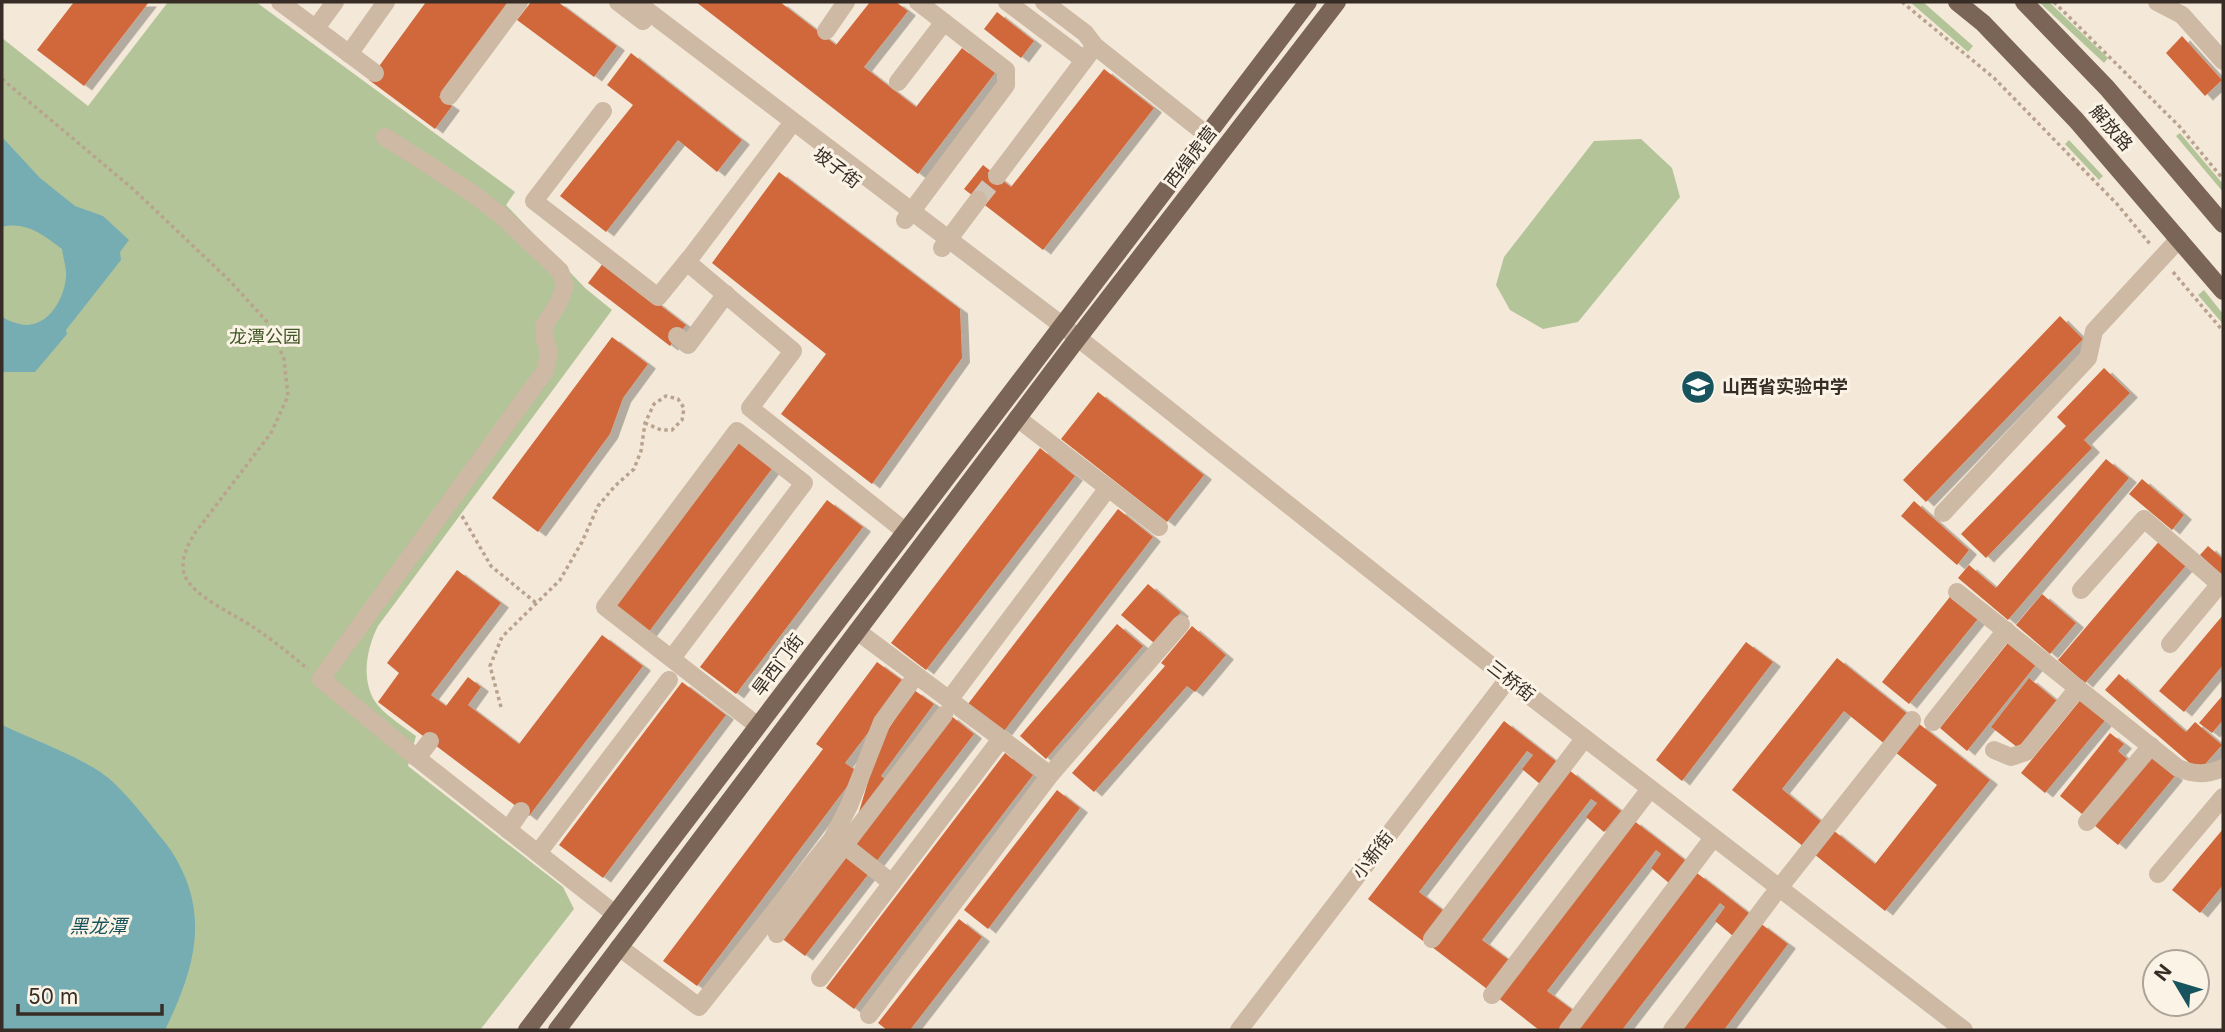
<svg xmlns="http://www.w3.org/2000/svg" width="2225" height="1032" viewBox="0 0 2225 1032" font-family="Inter,'Noto Sans SC',sans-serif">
	<defs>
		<filter id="shadow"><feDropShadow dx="8" dy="4.5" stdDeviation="0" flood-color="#0004"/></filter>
	</defs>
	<rect width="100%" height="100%" fill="#f4e9d9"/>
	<!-- green -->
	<g fill="#b2c498">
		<path d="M 168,2 L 256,2 L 515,192 L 506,205 L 585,288 L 612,310 L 378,626 C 367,648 361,677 374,700 C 383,714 403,726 416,736 L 408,766 L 563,887 L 574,909 L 480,1030 L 2,1030 L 2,38 L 88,106 Z"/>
		<polygon points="1910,2 1923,2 1973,46 1968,52"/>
		<polygon points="2039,2 2049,2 2108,58 2104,63"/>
		<polygon points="2180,133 2223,184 2223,192 2176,136"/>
		<polygon points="1641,139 1672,168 1680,197 1578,322 1543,329 1510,310 1496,285 1504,257 1594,141"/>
		<polygon points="2069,140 2103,176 2099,180 2065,144"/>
		<polygon points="2204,290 2223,314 2223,324 2198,295"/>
	</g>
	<!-- water -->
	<g fill="#76adb3">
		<path d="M 2,137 L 40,178 L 75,206 L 103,216 L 129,240 L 120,252 L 121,260 L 66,330 L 67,334 L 35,372 L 2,372 L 2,316 C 6,320 10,321 16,323 C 44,333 64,302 66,277 C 67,269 63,258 62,249 C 43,235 26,221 2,227 Z"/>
		<path d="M 2,725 C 32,739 65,751 94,768 C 114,779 132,802 147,820 C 154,830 163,839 170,849 C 212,912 195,968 165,1030 L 2,1030 Z"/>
	</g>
	<!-- building -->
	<g fill="#d0683b" filter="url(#shadow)">
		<polygon points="74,2 149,2 84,86 37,50"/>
		<polygon points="426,2 508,2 439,97 452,106 435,129 369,80"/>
		<polygon points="531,2 558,2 617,46 594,77 517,20"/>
		<polygon points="696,2 780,2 836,45 870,2 896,2 908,11 864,67 916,107 962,48 995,73 918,174"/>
		<polygon points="997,12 1034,41 1021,58 984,29"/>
		<polygon points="2182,36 2222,80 2205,96 2166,53"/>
		<polygon points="631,53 742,140 717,172 678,140 606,232 560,196 633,105 607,85"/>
		<polygon points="1104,69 1154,108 1043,250 964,189 983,165 1011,187"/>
		<polygon points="779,172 960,309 962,358 872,484 781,414 826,354 712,263"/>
		<polygon points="604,262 686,325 670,346 588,283"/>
		<polygon points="2060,316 2083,339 1926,502 1903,480"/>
		<polygon points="612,337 648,364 623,398 610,434 538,532 492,498"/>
		<polygon points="2104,368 2130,393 2084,440 2092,448 1986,558 1961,534 2066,426 2057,417"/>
		<polygon points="1098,392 1204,475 1167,522 1061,439"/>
		<polygon points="739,438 774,466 648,633 612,606"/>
		<polygon points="1040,448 1075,476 926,670 891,643"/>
		<polygon points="2106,459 2129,478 2008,620 1958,578 1969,565 1996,588"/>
		<polygon points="2142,479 2184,515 2172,530 2129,494"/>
		<polygon points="827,500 863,527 736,694 700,667"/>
		<polygon points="1914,501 1969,550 1957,565 1901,516"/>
		<polygon points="1118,509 1153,537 1004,731 968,704"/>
		<polygon points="2161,539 2189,562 2085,683 2058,660"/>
		<polygon points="2208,546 2223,559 2223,576 2200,555"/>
		<polygon points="457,570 501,603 431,695 446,706 468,677 481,687 468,705 519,744 602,635 643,666 529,816 378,702 399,673 387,663"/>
		<polygon points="1148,584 1181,612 1154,643 1121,615"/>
		<polygon points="1953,593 1981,615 1909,704 1882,682"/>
		<polygon points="2042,594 2076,623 2050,654 2016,625"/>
		<polygon points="2223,615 2223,665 2184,712 2159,691"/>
		<polygon points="1117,624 1143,646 1046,759 1020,736"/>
		<polygon points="1192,626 1226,655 1195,692 1187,686 1094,792 1072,773 1165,666 1161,663"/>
		<polygon points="2011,639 2039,661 1967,751 1940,728"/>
		<polygon points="1746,642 1773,662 1682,781 1656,760"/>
		<polygon points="1837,658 1909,715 1886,745 1844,711 1782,789 1823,823 1804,847 1732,790"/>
		<polygon points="877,662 906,683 845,763 858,772 697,986 663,961 823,749 816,744"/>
		<polygon points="2119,674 2186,732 2195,722 2222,745 2199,771 2105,690"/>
		<polygon points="2029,678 2058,702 2021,746 2017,747 1991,727"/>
		<polygon points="682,682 726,715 603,878 559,845"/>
		<polygon points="914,690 934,704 881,776 885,779 858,815 880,742"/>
		<polygon points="2223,695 2223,720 2212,733 2199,723"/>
		<polygon points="2082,698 2107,718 2045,793 2021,773"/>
		<polygon points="950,715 974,734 876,862 852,843"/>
		<polygon points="1504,721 1557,762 1540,784 1522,769 1533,755 1527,751 1419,892 1445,912 1423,941 1368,899"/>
		<polygon points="1918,723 1990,780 1885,911 1814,854 1833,830 1875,864 1937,785 1895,752"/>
		<polygon points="2110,733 2124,744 2118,751 2127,759 2082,814 2060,796"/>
		<polygon points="1005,753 1033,775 854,1009 826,988"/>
		<polygon points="2151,756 2175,776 2118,845 2094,825"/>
		<polygon points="1569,770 1621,811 1604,832 1586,817 1597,803 1591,799 1482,940 1509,960 1487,989 1432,947"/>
		<polygon points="1057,790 1080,808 988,929 964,910"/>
		<polygon points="1633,820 1686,861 1669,883 1651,868 1661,854 1656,850 1547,991 1574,1011 1559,1030 1539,1030 1497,997"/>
		<polygon points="2223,829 2223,885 2200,913 2172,890"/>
		<polygon points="845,853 870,872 805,956 780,937"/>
		<polygon points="1697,873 1750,914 1733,936 1715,921 1725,907 1720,903 1622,1030 1576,1030"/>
		<polygon points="959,919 982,937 910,1030 887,1030 878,1023"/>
		<polygon points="1760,923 1788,944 1724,1030 1680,1030"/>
	</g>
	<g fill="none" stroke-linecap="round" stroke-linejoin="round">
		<!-- minor-tunnel -->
		<polyline stroke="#cec3b5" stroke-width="18" stroke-dasharray="18 9" stroke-linecap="butt" points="978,200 997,176"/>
		<!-- path -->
		<g stroke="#b9a38e" stroke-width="3.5" stroke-dasharray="3.5 3.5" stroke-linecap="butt">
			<polyline points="1902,2 1994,78 2117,204 2150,244"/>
			<polyline points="2054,2 2180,127 2223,179"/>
			<path d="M 2,79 L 133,189 L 230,281 L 269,324 L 284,359 L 288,396 L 271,433 L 195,533 C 188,545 180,559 184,573 C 190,596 237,615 256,629 C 274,641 291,655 308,669"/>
			<polyline points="2173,272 2223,331"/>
			<polyline points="462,516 491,566 536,603"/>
			<polyline points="501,707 490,666 502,637 560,580 582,542 598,506 615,486 634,469 641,451 645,423 654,404 666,396 678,399 684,408 682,420 672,430 661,430 645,423"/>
		</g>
		<!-- minor -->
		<g stroke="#cdb9a4" stroke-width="18">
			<polyline points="280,2 375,73"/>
			<polyline points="618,2 643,21"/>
			<polyline points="636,2 1063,326 1508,679 1964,1030"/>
			<polyline points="1007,2 1084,60"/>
			<polyline points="1044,2 1085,33 1095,46 1207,135"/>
			<polyline points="2157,2 2182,15 2223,61"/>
			<polyline points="316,28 335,2"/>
			<polyline points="826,31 846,2"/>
			<polyline points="349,54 386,2"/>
			<polyline points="898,82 944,22"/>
			<polyline points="449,96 519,2"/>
			<polyline points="603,111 534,201 658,297 689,259"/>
			<polyline points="787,130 687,262 793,351 750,408 906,532"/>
			<polyline points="385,137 472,193 503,217 560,271 565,285 559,302 544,326 545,340 549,352 545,371 321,679 417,758"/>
			<polyline points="997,176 1095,46"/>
			<polyline points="905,220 1006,85 1006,70 918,2"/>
			<polyline points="942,248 978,200"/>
			<polyline points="677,336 688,345 726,294"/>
			<polyline points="1017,418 1159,527"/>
			<polyline points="1943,513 2088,358 2094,331 2179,239"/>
			<polyline points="2081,590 2144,519 2223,587"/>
			<path d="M 1957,592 L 2178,768 C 2195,775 2206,775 2223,768"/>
			<polyline points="857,631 1050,775"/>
			<polyline points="2170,644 2220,584"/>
			<polyline points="672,658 804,483 737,431 605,607 758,726"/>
			<polyline points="949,700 1108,488"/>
			<polyline points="1933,722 2006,630"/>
			<polyline points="430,741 417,758 615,914"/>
			<polyline points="1994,750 2011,757 2026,752 2078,688"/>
			<polyline points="2087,822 2151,746"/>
			<polyline points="508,830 521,811"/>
			<polyline points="845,846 892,883"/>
			<polyline points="538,853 669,680"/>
			<polyline points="2158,874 2223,797"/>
			<polyline points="777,934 944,715"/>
			<polyline points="1432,939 1584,739"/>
			<polyline points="619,947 699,1007 832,839 849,806 882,722 909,685"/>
			<polyline points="820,978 1001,739"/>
			<polyline points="1492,995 1650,789"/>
			<polyline points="869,1015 1050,775 1181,624"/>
			<polyline points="1239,1030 1508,679"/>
			<polyline points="1568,1030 1713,838"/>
			<polyline points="1672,1030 1772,897 1912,720"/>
		</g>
		<!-- major -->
		<g stroke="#7b6556" stroke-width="18">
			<polyline points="1957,2 1983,23 2076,120 2223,291"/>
			<polyline points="2024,2 2107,88 2223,224"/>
			<polyline points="527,1030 1308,2"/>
			<polyline points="557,1030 1071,347 1337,2"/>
		</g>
	</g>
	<!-- icons -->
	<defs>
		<g id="school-disc" transform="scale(1.75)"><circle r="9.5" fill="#18545d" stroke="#fbf3e6"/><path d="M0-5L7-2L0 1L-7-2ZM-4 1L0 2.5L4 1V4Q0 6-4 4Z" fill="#fff"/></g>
	</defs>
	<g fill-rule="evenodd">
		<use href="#school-disc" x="1698" y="387"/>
	</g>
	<g text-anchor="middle" stroke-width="6" stroke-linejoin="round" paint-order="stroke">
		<!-- street labels -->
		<g font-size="18" fill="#372d26" stroke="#fbf3e6">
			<text transform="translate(2111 128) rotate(49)" y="6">解放路</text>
			<text transform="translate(1191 157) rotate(-52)" y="6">西缉虎营</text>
			<text transform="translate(837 168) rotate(37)" y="6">坡子街</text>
			<text transform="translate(778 665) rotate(-53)" y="6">旱西门街</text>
			<text transform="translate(1511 681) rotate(38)" y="6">三桥街</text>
			<text transform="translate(1373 855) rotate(-53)" y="6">小新街</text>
		</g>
		<!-- park labels -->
		<g font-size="18" fill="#435828" stroke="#fbf3e6">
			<text x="265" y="343">龙潭公园</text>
		</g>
		<!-- poi labels -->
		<g font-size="18" font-weight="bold" fill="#372d26" stroke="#fbf3e6" text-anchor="start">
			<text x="1722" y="393">山西省实验中学</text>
		</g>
		<!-- water labels -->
		<g font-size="19" font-style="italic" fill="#18545d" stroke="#fbf3e6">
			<text x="98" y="933">黑龙潭</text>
		</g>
	</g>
	<!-- border -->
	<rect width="2225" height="1032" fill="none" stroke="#372d26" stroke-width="7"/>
	<!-- north arrow -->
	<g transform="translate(2176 983) rotate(308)"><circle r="33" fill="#fbf3e6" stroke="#ada499" stroke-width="2"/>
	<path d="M0-5L12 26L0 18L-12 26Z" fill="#18545d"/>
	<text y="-10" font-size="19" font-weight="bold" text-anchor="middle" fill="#372d26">N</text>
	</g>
	<!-- scale -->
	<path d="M18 1004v10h144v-10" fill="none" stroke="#372d26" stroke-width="3.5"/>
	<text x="28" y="1004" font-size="21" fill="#372d26" stroke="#fbf3e6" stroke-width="5" paint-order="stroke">50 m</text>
</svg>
